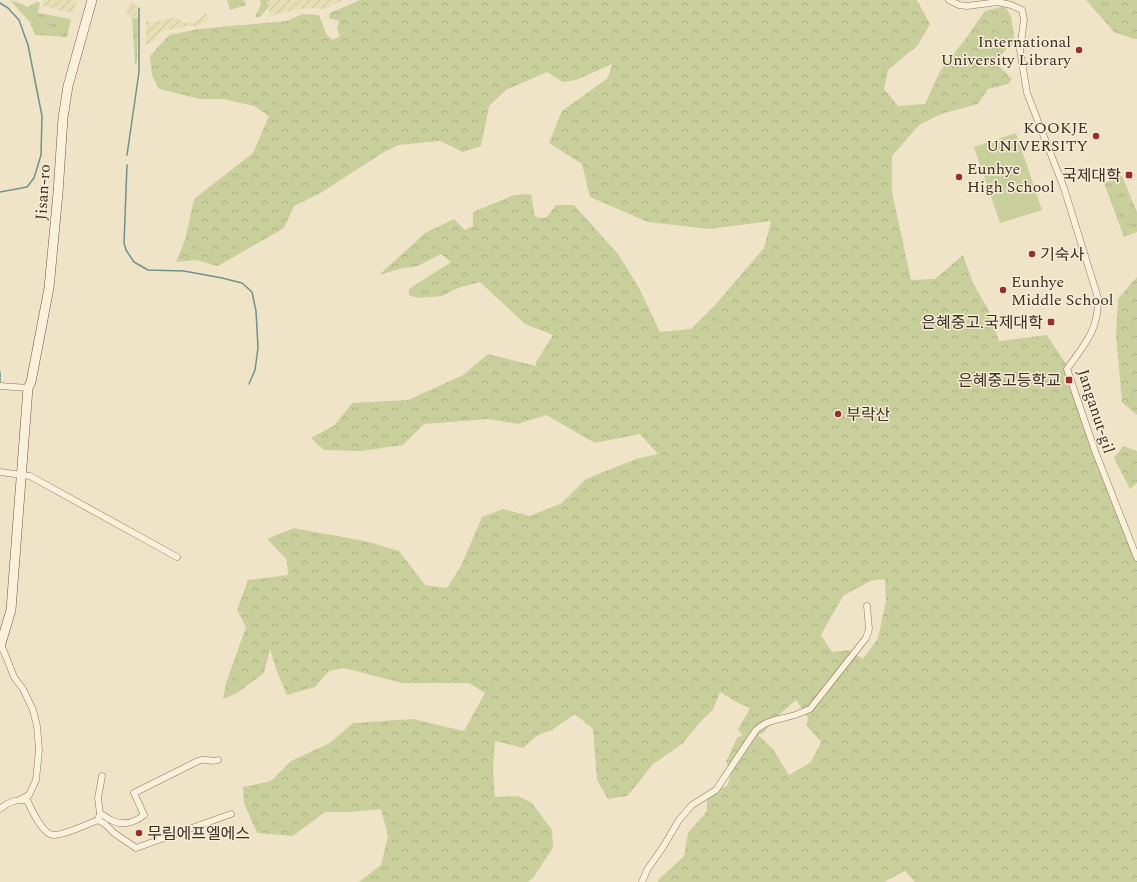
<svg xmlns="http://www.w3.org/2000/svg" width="1137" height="882" viewBox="0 0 1137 882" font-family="Spectral,'Noto Sans KR',serif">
	<defs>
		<pattern id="farmland-furrows" width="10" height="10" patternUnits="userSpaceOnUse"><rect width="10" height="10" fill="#e6deb5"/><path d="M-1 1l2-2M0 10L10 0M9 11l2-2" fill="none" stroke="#c6bf9b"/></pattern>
		<pattern id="grass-tufts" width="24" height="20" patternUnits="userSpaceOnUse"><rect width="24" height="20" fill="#c9cf9b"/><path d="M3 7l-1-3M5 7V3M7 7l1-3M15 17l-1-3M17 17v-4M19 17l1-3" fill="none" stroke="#aeb285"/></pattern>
		<pattern id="forest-crowns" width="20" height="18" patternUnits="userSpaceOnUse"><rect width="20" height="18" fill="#c9cf9b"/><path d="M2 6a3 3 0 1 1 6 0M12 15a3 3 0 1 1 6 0" fill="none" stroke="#aeb285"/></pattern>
	</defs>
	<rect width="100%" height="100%" fill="#f0e4c8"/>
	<!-- farmland -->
	<g fill="url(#farmland-furrows)">
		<polygon points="43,0 77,0 73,13 42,6"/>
		<polygon points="272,0 343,0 325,9 305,8 269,16 269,7"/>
		<polygon points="131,2 137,6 137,15 131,18 126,11"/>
		<polygon points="205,14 207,14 209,20 196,26 187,26 186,23 196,22"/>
		<polygon points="174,17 186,23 186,26 161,32 153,42 146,45 146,21 152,23"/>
	</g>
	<!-- grass -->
	<g fill="url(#grass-tufts)">
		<polygon points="10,0 19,3 28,7 37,2 40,3 38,13 71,19 67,37 35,35 30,22"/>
		<polygon points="227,0 244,0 246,5 230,10"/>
		<polygon points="260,0 268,0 266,7 269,3 268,0 270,0 268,8 259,18 258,17 262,12 257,17 255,17 261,4"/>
		<polygon points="138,17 137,63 133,65 135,62 132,19"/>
		<polygon points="1122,176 1137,212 1137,232 1124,237 1104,183"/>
	</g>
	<!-- forest -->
	<g fill="url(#forest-crowns)" fill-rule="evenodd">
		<path d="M 360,0 L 916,0 L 918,2 L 930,24 L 918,45 L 888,70 L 884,89 L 898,106 L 925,104 L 940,71 L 964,41 L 985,11 L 1005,6 L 1011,16 L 1015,43 L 1004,51 L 997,64 L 1012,79 L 1008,84 L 988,89 L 978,104 L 941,114 L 919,125 L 892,156 L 892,192 L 911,280 L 935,279 L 963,255 L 973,283 L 988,309 L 999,341 L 1047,335 L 1066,364 L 1095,450 L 1137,555 L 1137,882 L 915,882 L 905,871 L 884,882 L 658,882 L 659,879 L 684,856 L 688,833 L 707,811 L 707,795 L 727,786 L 732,772 L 726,762 L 737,738 L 743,735 L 738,730 L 750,708 L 738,703 L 720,692 L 713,710 L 702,720 L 682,744 L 652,765 L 639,782 L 627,796 L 608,799 L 597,780 L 593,729 L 575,714 L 552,730 L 538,735 L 523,748 L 495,741 L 493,770 L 495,797 L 518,796 L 532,803 L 552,830 L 553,848 L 535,875 L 528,882 L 359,882 L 381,865 L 388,836 L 381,809 L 351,812 L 325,812 L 293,836 L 257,833 L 244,803 L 243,787 L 271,781 L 291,761 L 330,743 L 353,723 L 413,719 L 464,731 L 485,693 L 469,683 L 402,683 L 344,668 L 329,671 L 315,687 L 287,695 L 277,672 L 270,649 L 264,673 L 237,693 L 223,699 L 226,683 L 246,627 L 237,610 L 248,580 L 288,575 L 287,560 L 267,539 L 294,528 L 369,542 L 399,551 L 425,585 L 447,588 L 461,566 L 482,517 L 503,509 L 530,516 L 562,503 L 586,479 L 636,459 L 658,454 L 640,434 L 595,443 L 546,415 L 518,424 L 488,419 L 424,424 L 403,445 L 361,451 L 324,450 L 311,438 L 335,425 L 352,403 L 408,400 L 463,375 L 488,354 L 536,366 L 536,362 L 553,335 L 525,324 L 480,282 L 458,288 L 442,296 L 418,298 L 409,295 L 409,289 L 451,262 L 441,254 L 418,266 L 399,269 L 379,275 L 425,233 L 454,219 L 465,230 L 473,226 L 473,212 L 514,195 L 531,194 L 535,217 L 546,218 L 556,205 L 574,205 L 618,254 L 639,288 L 660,332 L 691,329 L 716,304 L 764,248 L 771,221 L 709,229 L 648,222 L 590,197 L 582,164 L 549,143 L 562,111 L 608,78 L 612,64 L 576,80 L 563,82 L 547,72 L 506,90 L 489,106 L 481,146 L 463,152 L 440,141 L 398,145 L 384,152 L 319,194 L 294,206 L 284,228 L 218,266 L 196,260 L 176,262 L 185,240 L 194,199 L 253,153 L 269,116 L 254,106 L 223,99 L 200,99 L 159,89 L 152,75 L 150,56 L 169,35 L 198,29 L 287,21 L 302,14 L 319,15 L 327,35 L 333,40 L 340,36 L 337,29 L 339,21 L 333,19 L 330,19 L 329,16 L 330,13 ZM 885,579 L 886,601 L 878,638 L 863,659 L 849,650 L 832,652 L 821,635 L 843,596 L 870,581 ZM 796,700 L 808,718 L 807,726 L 821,742 L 811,762 L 789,775 L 773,749 L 758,735 L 763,733 L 780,714 Z"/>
		<polygon points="1086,0 1137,0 1137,39 1134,39 1114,32"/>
		<polygon points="1137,277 1137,415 1122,402 1116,335 1118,299"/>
		<polygon points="1123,446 1137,451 1137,483 1130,489 1114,458"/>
	</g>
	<!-- park -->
	<polygon fill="#c9cf9b" points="1016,133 1042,210 1000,223 974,147"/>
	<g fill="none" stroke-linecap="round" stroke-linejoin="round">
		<!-- stream -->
		<g stroke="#6f938a" stroke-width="1.5">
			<polyline points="0,3 8,8 19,20 28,45 42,116 41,155 34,178 27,187 0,192"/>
			<polyline points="127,155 139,72 139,8"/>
			<polyline points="127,165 124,243 126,250 134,262 148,270 184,271 222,278 242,283 252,292 256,311 258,348 255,370 249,384"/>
			<polyline points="0,372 0,383"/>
		</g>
		<!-- street casing -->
		<g stroke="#8d765c" stroke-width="7">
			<g id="street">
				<path d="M 949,0 L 959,5 L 967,6 L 998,2 L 1011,5 L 1022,10 L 1024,20 L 1020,50 L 1027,93 L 1064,188 L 1098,298 C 1099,330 1084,345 1067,369 L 1095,451 L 1137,558"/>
				<polyline points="0,386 28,388"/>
				<polyline points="0,472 30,476 177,557"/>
				<polyline points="1,644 14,677 23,689 33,710 37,726 39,750 36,780 29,795 21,799"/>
				<path d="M 0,809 C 9,801 16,800 27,800 C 31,809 43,834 53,835 C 63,836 88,824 98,820 L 105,824 L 114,833 L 136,848 L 231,814"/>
				<polyline points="100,814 98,798 102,776"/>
				<path d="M 98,820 L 100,814 C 104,815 107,818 111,820 C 122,826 134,823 144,815 L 134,793 L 198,761 C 207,757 210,763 218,760"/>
				<path d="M 642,882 L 647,870 L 663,847 L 679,820 L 692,805 L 716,790 L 756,730 C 766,720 782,719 795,715 C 800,713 805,711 810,709 L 866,638 L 869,629 L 867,606"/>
			</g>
		</g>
		<!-- secondary casing -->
		<g stroke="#6f573f" stroke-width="10">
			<polyline id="secondary" points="0,647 11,610 28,388 31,382 49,288 58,193 63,118 68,86 92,0"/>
		</g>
		<!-- street -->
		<use href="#street" stroke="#faf1dc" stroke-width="6"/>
		<!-- secondary -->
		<use href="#secondary" stroke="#faf1dc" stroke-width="9"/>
	</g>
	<!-- markers -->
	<g fill="#9e2a2b" stroke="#f7eed8" stroke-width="1.5">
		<circle cx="1079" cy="50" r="4"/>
		<circle cx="1096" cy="136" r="4"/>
		<rect x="1125" y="171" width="8" height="8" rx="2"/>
		<circle cx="959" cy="177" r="4"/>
		<circle cx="1032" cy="254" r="4"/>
		<circle cx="1003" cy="290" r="4"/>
		<rect x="1047" y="318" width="8" height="8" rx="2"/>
		<rect x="1065" y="376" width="8" height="8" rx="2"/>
		<circle cx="838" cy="414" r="4"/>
		<circle cx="139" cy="833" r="4"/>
	</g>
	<g text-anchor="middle" stroke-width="3" stroke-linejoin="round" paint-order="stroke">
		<!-- poi labels -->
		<g font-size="16" fill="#3d2e20" stroke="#f7eed8" text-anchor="end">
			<text x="1071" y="47">International<tspan x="1071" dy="18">University Library</tspan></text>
			<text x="1088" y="133">KOOKJE<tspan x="1088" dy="18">UNIVERSITY</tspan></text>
			<text x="967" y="174" text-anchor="start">Eunhye<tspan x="967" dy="18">High School</tspan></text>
			<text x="1121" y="181">국제대학</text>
			<text x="1040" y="260" text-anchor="start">기숙사</text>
			<text x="1011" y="287" text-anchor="start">Eunhye<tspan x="1011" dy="18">Middle School</tspan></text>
			<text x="1043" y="328">은혜중고.국제대학</text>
			<text x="1061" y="386">은혜중고등학교</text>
			<text x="846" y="420" text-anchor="start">부락산</text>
			<text x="147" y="839" text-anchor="start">무림에프엘에스</text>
		</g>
		<!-- street labels -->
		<g font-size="16" fill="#3d2e20" stroke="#f7eed8">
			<text transform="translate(42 192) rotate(-86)" y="6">Jisan-ro</text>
			<text transform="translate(1097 411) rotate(72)" y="6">Janganut-gil</text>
		</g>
	</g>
</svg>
